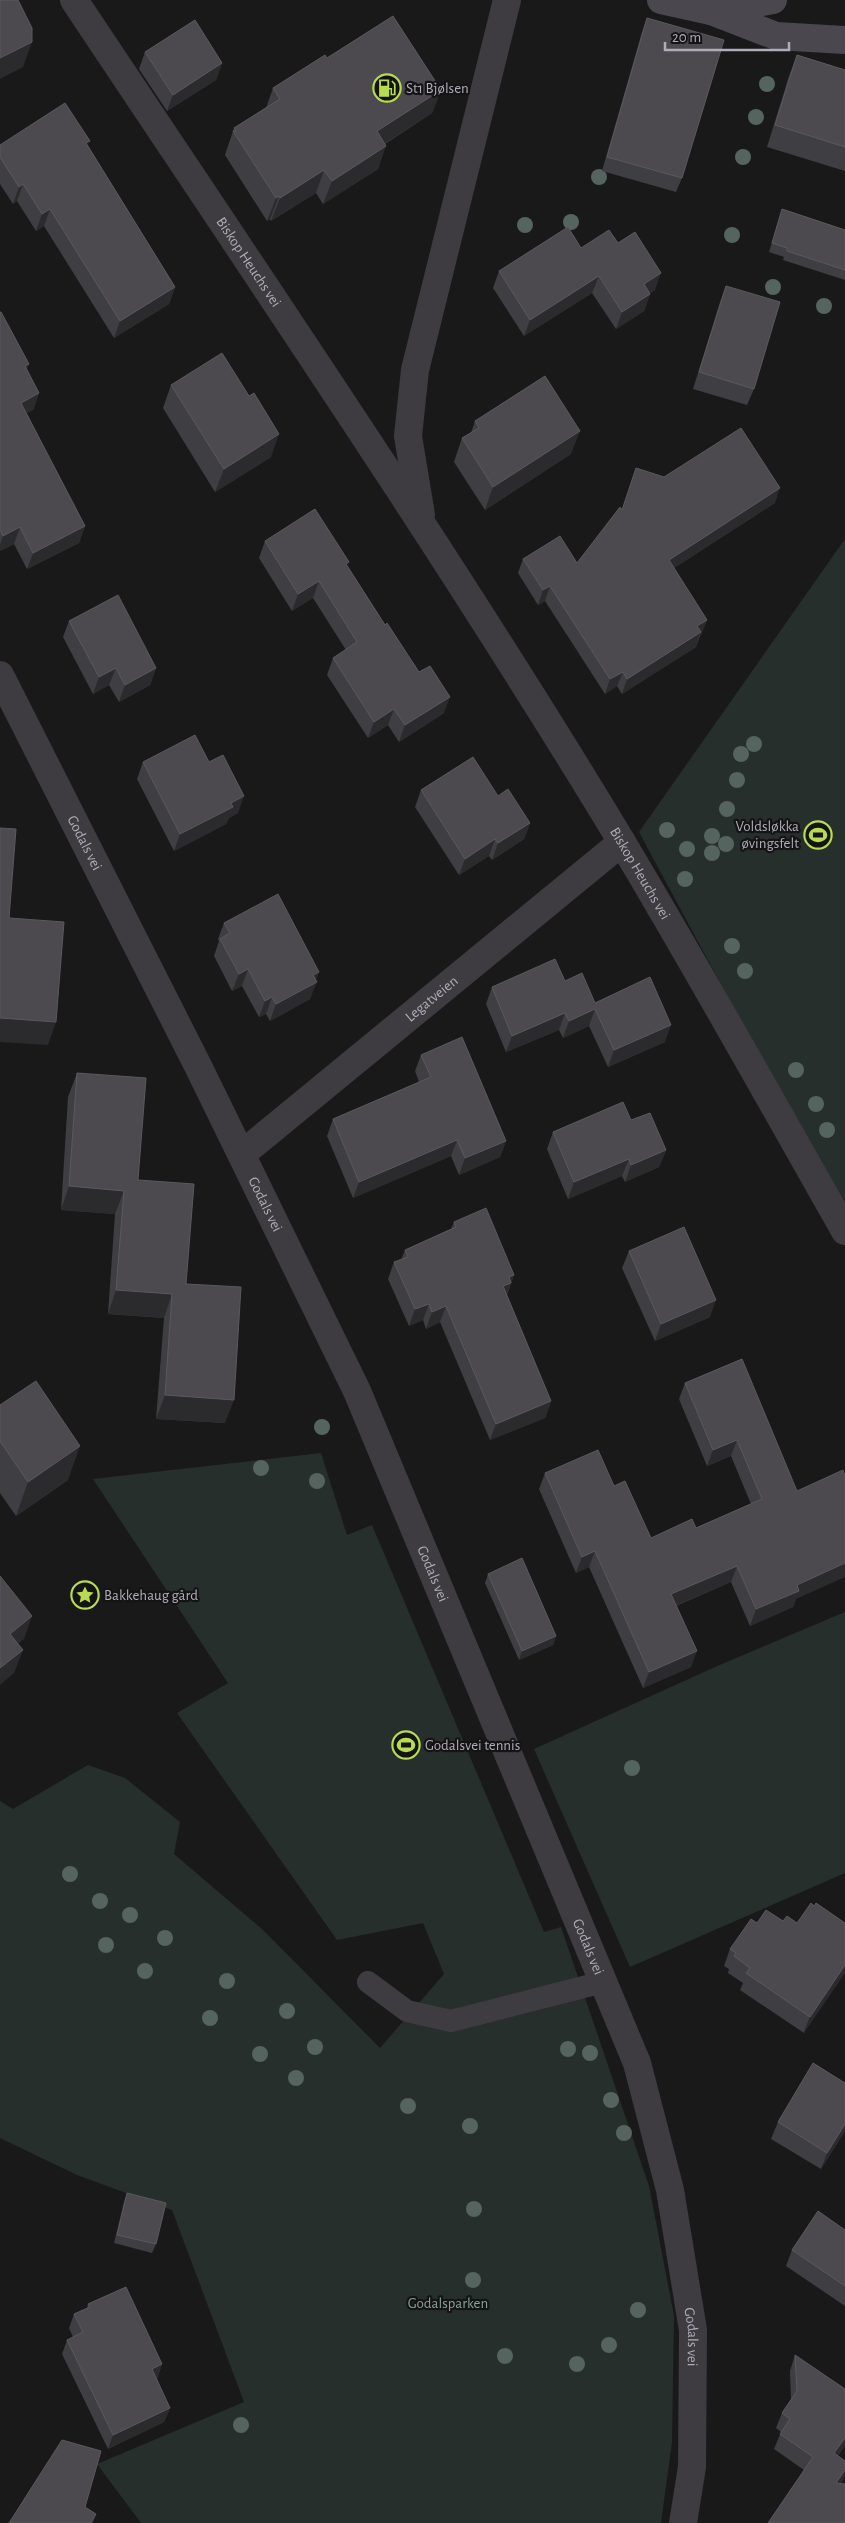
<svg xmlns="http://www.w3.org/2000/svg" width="845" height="2523" viewBox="0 0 845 2523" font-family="'Alegreya Sans',sans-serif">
	<rect width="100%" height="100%" fill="#1a191a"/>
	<!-- green -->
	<g fill="#272f2c">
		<polygon points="845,539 845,1215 639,832"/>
		<polygon points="321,1453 347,1535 372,1525 544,1932 561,1927 649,2186 674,2316 672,2442 661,2523 141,2523 97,2464 244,2402 172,2210 77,2175 0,2138 0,1801 13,1809 88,1765 125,1778 180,1822 174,1854 263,1930 380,2048 444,1974 423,1923 337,1940 177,1713 228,1683 93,1479"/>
		<polygon points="845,1612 845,1873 630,1967 534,1749 715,1667"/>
	</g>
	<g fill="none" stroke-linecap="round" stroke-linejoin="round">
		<!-- lane -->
		<polyline stroke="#3e3c41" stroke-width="22" points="368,1982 407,2011 451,2021 603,1982"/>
		<!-- street -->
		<g stroke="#3e3c41" stroke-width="28">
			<path id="s1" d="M 74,0 C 253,269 436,537 605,814 C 688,951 766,1092 845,1231"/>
			<polyline points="421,515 408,436 415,370 507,0"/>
			<path id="s2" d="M 0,675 L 198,1066 L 357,1391 L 637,2063 L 670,2190 L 693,2330 L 692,2467 L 683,2523"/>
			<path id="s3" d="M 242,1154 L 622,842"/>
		</g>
		<!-- secondary -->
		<g stroke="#4a484e" stroke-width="28">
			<polyline points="661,0 711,11 776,36 845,40"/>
			<polyline points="711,11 773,0"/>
		</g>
	</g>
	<!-- trees -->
	<g fill="#55645f">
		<circle cx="767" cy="84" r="8"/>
		<circle cx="756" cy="117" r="8"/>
		<circle cx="743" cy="157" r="8"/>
		<circle cx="599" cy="177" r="8"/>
		<circle cx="571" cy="222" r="8"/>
		<circle cx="525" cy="225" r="8"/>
		<circle cx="732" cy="235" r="8"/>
		<circle cx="773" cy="287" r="8"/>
		<circle cx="824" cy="306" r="8"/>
		<circle cx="754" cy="744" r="8"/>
		<circle cx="741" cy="754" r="8"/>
		<circle cx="737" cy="780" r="8"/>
		<circle cx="727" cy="809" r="8"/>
		<circle cx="667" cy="830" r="8"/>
		<circle cx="712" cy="836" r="8"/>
		<circle cx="726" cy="844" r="8"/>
		<circle cx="687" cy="849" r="8"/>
		<circle cx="712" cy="853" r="8"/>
		<circle cx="685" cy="879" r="8"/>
		<circle cx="732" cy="946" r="8"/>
		<circle cx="745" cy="971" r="8"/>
		<circle cx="796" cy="1070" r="8"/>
		<circle cx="816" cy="1104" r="8"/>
		<circle cx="827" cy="1130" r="8"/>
		<circle cx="322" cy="1427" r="8"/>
		<circle cx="261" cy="1468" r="8"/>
		<circle cx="317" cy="1481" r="8"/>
		<circle cx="632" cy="1768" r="8"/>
		<circle cx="70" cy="1874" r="8"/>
		<circle cx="100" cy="1901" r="8"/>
		<circle cx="130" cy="1915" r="8"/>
		<circle cx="165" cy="1938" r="8"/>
		<circle cx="106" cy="1945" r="8"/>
		<circle cx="145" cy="1971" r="8"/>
		<circle cx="227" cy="1981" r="8"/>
		<circle cx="287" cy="2011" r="8"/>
		<circle cx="210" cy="2018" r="8"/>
		<circle cx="315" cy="2047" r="8"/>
		<circle cx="568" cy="2049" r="8"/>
		<circle cx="590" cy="2053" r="8"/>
		<circle cx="260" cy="2054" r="8"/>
		<circle cx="296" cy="2078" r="8"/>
		<circle cx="611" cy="2100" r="8"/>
		<circle cx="408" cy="2106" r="8"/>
		<circle cx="470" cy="2126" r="8"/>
		<circle cx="624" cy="2133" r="8"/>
		<circle cx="474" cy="2209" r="8"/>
		<circle cx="473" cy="2280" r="8"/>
		<circle cx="638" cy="2310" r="8"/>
		<circle cx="609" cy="2345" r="8"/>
		<circle cx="505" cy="2356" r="8"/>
		<circle cx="577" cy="2364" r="8"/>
		<circle cx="241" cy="2425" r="8"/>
	</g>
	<!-- wall -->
	<g fill="#3f3e42">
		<polygon points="647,18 682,178 676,192 602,171 642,32"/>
		<polygon points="145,52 222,63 216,80 167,111 139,69"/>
		<polygon points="797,55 845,70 845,171 767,147 789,76"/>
		<polygon points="327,58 441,90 432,113 385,144 378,169 323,204 316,193 271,221 270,219 267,221 225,155 234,128 266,108 273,88"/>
		<polygon points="0,145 88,146 175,287 169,304 114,338 44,226 36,231 17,201 13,204 0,184"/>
		<polygon points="782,209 845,230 845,280 783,260 784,257 769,252"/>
		<polygon points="618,243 655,290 650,293 650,294 644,311 616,329 592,293 524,336 493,288 499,271 581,248"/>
		<polygon points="726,286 754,389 747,405 693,389 720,302"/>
		<polygon points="0,312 27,371 39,393 33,410 26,413 85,526 79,543 27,569 14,544 0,551"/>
		<polygon points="171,385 271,457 215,492 163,408"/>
		<polygon points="475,421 571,454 485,510 454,462 462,438 471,433"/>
		<polygon points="664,477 775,503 674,568 707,620 701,635 700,636 696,647 622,694 617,686 605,694 545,601 538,605 518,573 523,559 577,563 621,510"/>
		<polygon points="265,541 347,567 444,713 399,742 388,725 368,738 327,675 333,658 346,650 313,598 292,611 259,558"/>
		<polygon points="69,621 156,668 150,685 119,702 109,685 93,694 63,637"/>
		<polygon points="143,762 209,762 238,813 229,818 226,824 174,851 137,779"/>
		<polygon points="421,790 498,796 530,823 524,839 492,860 489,856 459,875 415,807"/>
		<polygon points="224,923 316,980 310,999 270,1021 266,1014 259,1017 242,986 232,991 214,956 219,941 218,939"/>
		<polygon points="565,981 595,1003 665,1042 608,1067 589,1026 563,1038 559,1030 506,1052 486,1004 492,987"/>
		<polygon points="421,1055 506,1141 500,1157 459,1175 451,1156 353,1198 327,1136 333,1119 419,1082 415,1071"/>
		<polygon points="77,1073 138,1180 186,1284 225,1423 156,1419 164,1318 108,1314 115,1214 61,1210 68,1097"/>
		<polygon points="631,1120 666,1150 659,1167 625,1182 622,1176 568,1199 547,1149 553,1132"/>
		<polygon points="454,1222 514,1275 507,1295 551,1401 545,1418 490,1440 440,1322 426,1329 423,1320 409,1326 388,1279 394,1262 401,1260 405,1250 451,1229"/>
		<polygon points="629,1251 710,1317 655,1341 622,1268"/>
		<polygon points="742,1359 796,1599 793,1607 750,1626 731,1582 676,1606 691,1667 643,1688 589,1567 576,1573 539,1489 545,1473 614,1486 651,1538 696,1528 751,1504 731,1456 707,1466 679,1399 685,1383"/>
		<polygon points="0,1405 68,1480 16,1516 0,1493"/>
		<polygon points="488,1574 556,1636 553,1645 519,1660 485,1583"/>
		<polygon points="814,1906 845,1923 804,2033 740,1990 743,1983 728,1973 729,1969 724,1966 730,1949 757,1923 783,1921 797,1923"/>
		<polygon points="845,2083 845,2131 821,2169 771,2139 778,2122"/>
		<polygon points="127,2193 156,2244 152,2253 114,2243 124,2202"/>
		<polygon points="845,2230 845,2306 786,2266 792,2250"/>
		<polygon points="88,2304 162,2364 157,2379 156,2379 170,2408 164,2422 108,2449 62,2354 67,2340 73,2337 69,2328 74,2314 87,2308"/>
		<polygon points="795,2355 845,2389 845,2445 838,2456 845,2461 845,2475 841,2484 845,2523 804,2470 774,2449 781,2432 776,2428 782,2413 791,2400 790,2371"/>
	</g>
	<!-- shaded-wall -->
	<g fill="#2b2a2d">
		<polygon points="32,42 23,67 0,79 0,58"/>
		<polygon points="222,63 216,80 167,111 173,95"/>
		<polygon points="441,90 432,113 368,154 377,131"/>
		<polygon points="386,146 378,169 323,204 332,181"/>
		<polygon points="324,170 316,193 271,221 280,198"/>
		<polygon points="23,184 17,201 13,204 19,187"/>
		<polygon points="279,196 270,219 267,221 276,198"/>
		<polygon points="50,209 44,226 36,231 42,214"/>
		<polygon points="661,273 655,290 638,301 644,284"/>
		<polygon points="599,276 592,293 524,336 530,320"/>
		<polygon points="175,287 169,304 114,338 120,321"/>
		<polygon points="650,294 644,311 616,329 622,312"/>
		<polygon points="29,364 23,380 25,366"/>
		<polygon points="39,393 33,410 15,419 21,403"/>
		<polygon points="580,431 571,454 485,510 493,487"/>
		<polygon points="279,434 271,457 215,492 224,469"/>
		<polygon points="780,488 775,503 663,575 669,560"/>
		<polygon points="85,526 79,543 27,569 33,553"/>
		<polygon points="20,527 14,544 0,551 0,545 3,536"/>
		<polygon points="319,581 313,598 292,611 298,594"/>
		<polygon points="550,586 545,601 538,605 543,590"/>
		<polygon points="707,620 701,635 699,636 696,647 622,694 627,679 697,626"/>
		<polygon points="116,668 109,685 93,694 99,677"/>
		<polygon points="156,668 150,685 119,702 125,685"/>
		<polygon points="623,672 617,686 605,694 610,679"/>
		<polygon points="450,697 444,713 399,742 405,725"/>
		<polygon points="394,709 388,725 368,738 374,722"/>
		<polygon points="244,796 238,813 229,818 226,824 174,851 180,834 231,803"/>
		<polygon points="530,823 524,839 492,860 498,843"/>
		<polygon points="495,839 489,856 459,875 465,859"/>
		<polygon points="248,969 242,986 232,991 239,974"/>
		<polygon points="319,972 315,983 317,982 310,999 270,1021 276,1004 313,975"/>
		<polygon points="272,997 266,1014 259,1017 265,1001"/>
		<polygon points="595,1009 589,1026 563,1038 569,1021"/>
		<polygon points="565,1013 559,1030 506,1052 512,1036"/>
		<polygon points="0,1018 56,1022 48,1045 0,1042"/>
		<polygon points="671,1025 665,1042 608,1067 614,1050"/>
		<polygon points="457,1140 451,1156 353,1198 359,1182"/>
		<polygon points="506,1141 500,1157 459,1175 465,1158"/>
		<polygon points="666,1150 659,1167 625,1182 631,1165"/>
		<polygon points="629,1159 622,1176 568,1199 574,1182"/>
		<polygon points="69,1186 124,1191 115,1214 61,1210"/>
		<polygon points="514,1275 505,1299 503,1286 509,1277"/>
		<polygon points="116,1290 172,1294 164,1318 108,1314"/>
		<polygon points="716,1300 710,1317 655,1341 661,1324"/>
		<polygon points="429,1304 423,1320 409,1326 415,1309"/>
		<polygon points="446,1306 440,1322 426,1329 432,1312"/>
		<polygon points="165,1395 234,1400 225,1423 156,1419"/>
		<polygon points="551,1401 545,1418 490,1440 496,1424"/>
		<polygon points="737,1440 731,1456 707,1466 713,1450"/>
		<polygon points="80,1446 68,1480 16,1516 28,1482"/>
		<polygon points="595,1551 589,1567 576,1573 582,1557"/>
		<polygon points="845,1563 845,1577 796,1599 793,1607 750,1626 756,1609 797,1585"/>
		<polygon points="737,1566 731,1582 665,1610 671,1594"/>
		<polygon points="32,1616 24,1639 1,1657 10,1634"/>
		<polygon points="556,1636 553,1645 519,1660 522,1651"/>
		<polygon points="23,1650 14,1673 0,1685 0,1668"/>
		<polygon points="697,1651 691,1667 643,1688 649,1672"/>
		<polygon points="845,1965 845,1973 804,2033 810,2017"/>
		<polygon points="845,2124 845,2131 821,2169 827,2153"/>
		<polygon points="162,2364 157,2379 147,2383 152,2369"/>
		<polygon points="170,2408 164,2422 108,2449 113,2435"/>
		<polygon points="845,2438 845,2445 829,2469 834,2453"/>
		<polygon points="845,2470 845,2475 844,2479 831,2499 836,2483"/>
		<polygon points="96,2514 93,2523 91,2523"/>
	</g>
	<!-- building -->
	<g fill="#4c4a4f" stroke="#5b595f">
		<polygon points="0,0 18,0 32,28 32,42 0,58"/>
		<polygon points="393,16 441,90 377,131 386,146 332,181 324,170 280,198 279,196 276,198 233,131 236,130 234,128 280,99 273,88 325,55 327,58"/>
		<polygon points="647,18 724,40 682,178 607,157"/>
		<polygon points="195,20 222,63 173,95 145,52"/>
		<polygon points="797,55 845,70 845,147 775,125"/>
		<polygon points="65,103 90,141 86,143 175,287 120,321 50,209 42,214 23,184 19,187 0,157 0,145"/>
		<polygon points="782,209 845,230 845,270 787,251 787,248 772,243"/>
		<polygon points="568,227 581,248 609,230 618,243 635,232 661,273 644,284 650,294 622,312 599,276 530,320 499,271"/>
		<polygon points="726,286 780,302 754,389 699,372"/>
		<polygon points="0,312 1,312 29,364 25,366 39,393 21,403 85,526 33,553 20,527 3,536 0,529"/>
		<polygon points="222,353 249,396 254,393 279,434 224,469 171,385"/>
		<polygon points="545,376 580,431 493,487 462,438 479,428 475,421"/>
		<polygon points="741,428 780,488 669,560 707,620 697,626 701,632 627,679 623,672 610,679 550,586 543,590 523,559 560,536 577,563 620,507 622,510 636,468 664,477"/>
		<polygon points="315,509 349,562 346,564 385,625 387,623 419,672 430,666 450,697 405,725 394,709 374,722 333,658 357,642 319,581 298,594 265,541"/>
		<polygon points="118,595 156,668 125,685 116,668 99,677 69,621"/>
		<polygon points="195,735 209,762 223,755 244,796 231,803 233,807 180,834 143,762"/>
		<polygon points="473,757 498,796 508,789 530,823 498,843 495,839 465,859 421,790"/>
		<polygon points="0,828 16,829 9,918 64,922 56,1022 0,1018"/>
		<polygon points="278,894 319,972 313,975 317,982 276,1004 272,997 265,1001 248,969 239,974 220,939 230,933 224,923"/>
		<polygon points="555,959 565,981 582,973 595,1003 650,977 671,1025 614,1050 595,1009 569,1021 565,1013 512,1036 492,987"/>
		<polygon points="462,1037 506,1141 465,1158 457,1140 359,1182 333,1119 431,1077 421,1055"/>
		<polygon points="77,1073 146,1078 138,1180 194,1184 186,1284 241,1287 234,1400 165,1395 172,1294 116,1290 124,1191 69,1186"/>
		<polygon points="623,1102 631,1120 650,1113 666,1150 631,1165 629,1159 574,1182 553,1132"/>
		<polygon points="486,1208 514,1275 509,1277 511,1283 503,1286 551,1401 496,1424 446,1306 432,1312 429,1304 415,1309 394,1262 408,1257 405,1250 456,1227 454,1222"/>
		<polygon points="684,1227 716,1300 661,1324 629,1251"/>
		<polygon points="742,1359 797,1491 843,1470 845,1476 845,1563 797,1585 799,1591 756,1609 737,1566 671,1594 697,1651 649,1672 595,1551 582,1557 545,1473 598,1450 614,1486 625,1481 651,1538 692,1519 696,1528 762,1499 737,1440 713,1450 685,1383"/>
		<polygon points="36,1381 80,1446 28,1482 0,1441 0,1405"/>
		<polygon points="522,1558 556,1636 522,1651 488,1574"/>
		<polygon points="0,1576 32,1616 10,1634 23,1650 0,1668"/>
		<polygon points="811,1903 814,1906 816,1903 845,1923 845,1965 810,2017 746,1973 750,1968 734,1956 736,1953 730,1949 751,1919 757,1923 766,1910 783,1921 787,1916 797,1923"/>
		<polygon points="813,2063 845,2083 845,2124 827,2153 778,2122"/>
		<polygon points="127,2193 166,2203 156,2244 117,2235"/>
		<polygon points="818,2211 845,2230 845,2286 792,2250"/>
		<polygon points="126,2287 162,2364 152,2369 170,2408 113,2435 67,2340 83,2332 74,2314 90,2307 88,2304"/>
		<polygon points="795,2355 845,2389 845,2438 834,2453 845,2461 845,2470 836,2483 845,2484 845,2523 768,2523 813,2457 780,2434 790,2419 782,2413 797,2391"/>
		<polygon points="62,2440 101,2451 85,2507 96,2514 91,2523 9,2523"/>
	</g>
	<!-- icons -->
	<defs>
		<g id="fuel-ring" transform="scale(1.4375)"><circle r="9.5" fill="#151415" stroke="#b7dc4f" stroke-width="1.5"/><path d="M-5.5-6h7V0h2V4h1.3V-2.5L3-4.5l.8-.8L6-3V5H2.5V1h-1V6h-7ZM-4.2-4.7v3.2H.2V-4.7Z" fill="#b7dc4f"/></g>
		<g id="stadium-ring" transform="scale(1.4375)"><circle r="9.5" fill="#151415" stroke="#b7dc4f" stroke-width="1.5"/><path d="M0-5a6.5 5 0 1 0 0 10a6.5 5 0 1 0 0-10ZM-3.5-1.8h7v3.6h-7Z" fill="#b7dc4f"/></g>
		<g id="sight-ring" transform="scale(1.4375)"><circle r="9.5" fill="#151415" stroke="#b7dc4f" stroke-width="1.5"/><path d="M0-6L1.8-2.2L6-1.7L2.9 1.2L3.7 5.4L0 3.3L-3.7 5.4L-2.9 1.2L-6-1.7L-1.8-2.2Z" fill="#b7dc4f"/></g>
	</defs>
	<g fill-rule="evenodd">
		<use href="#fuel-ring" x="387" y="88"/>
		<use href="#stadium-ring" x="818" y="835"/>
		<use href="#sight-ring" x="85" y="1595"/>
		<use href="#stadium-ring" x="406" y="1745"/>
	</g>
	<g text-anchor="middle" stroke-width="4.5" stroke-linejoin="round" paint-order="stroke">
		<!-- poi labels -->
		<g font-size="15" fill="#b0acb8" stroke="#151415" text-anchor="start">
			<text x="406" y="93">St1 Bjølsen</text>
			<text x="799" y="831" text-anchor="end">Voldsløkka<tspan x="799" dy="17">øvingsfelt</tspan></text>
			<text x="104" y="1600">Bakkehaug gård</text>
			<text x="425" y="1750">Godalsvei tennis</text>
		</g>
		<!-- street labels -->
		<g font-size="15" fill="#b0acb8" stroke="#151415">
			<text dy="5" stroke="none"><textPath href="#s1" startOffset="315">Biskop Heuchs vei</textPath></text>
			<text dy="5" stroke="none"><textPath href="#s2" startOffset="188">Godals vei</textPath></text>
			<text dy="5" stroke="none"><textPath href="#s1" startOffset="1041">Biskop Heuchs vei</textPath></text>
			<text dy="5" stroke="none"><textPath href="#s3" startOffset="245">Legatveien</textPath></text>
			<text dy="5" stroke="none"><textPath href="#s2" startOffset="592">Godals vei</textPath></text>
			<text dy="5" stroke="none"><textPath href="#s2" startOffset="998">Godals vei</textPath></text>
			<text dy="5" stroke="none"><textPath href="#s2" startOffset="1402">Godals vei</textPath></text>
			<text dy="5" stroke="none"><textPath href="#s2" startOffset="1808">Godals vei</textPath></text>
		</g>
		<!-- park labels -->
		<g font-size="15" fill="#86a198" stroke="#151415">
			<text x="448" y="2308">Godalsparken</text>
		</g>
	</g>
	<!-- scale -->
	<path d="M665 42v8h124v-8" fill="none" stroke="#b0acb8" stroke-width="2.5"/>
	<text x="672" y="42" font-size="15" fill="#b0acb8" stroke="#151415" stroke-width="4" paint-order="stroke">20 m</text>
</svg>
